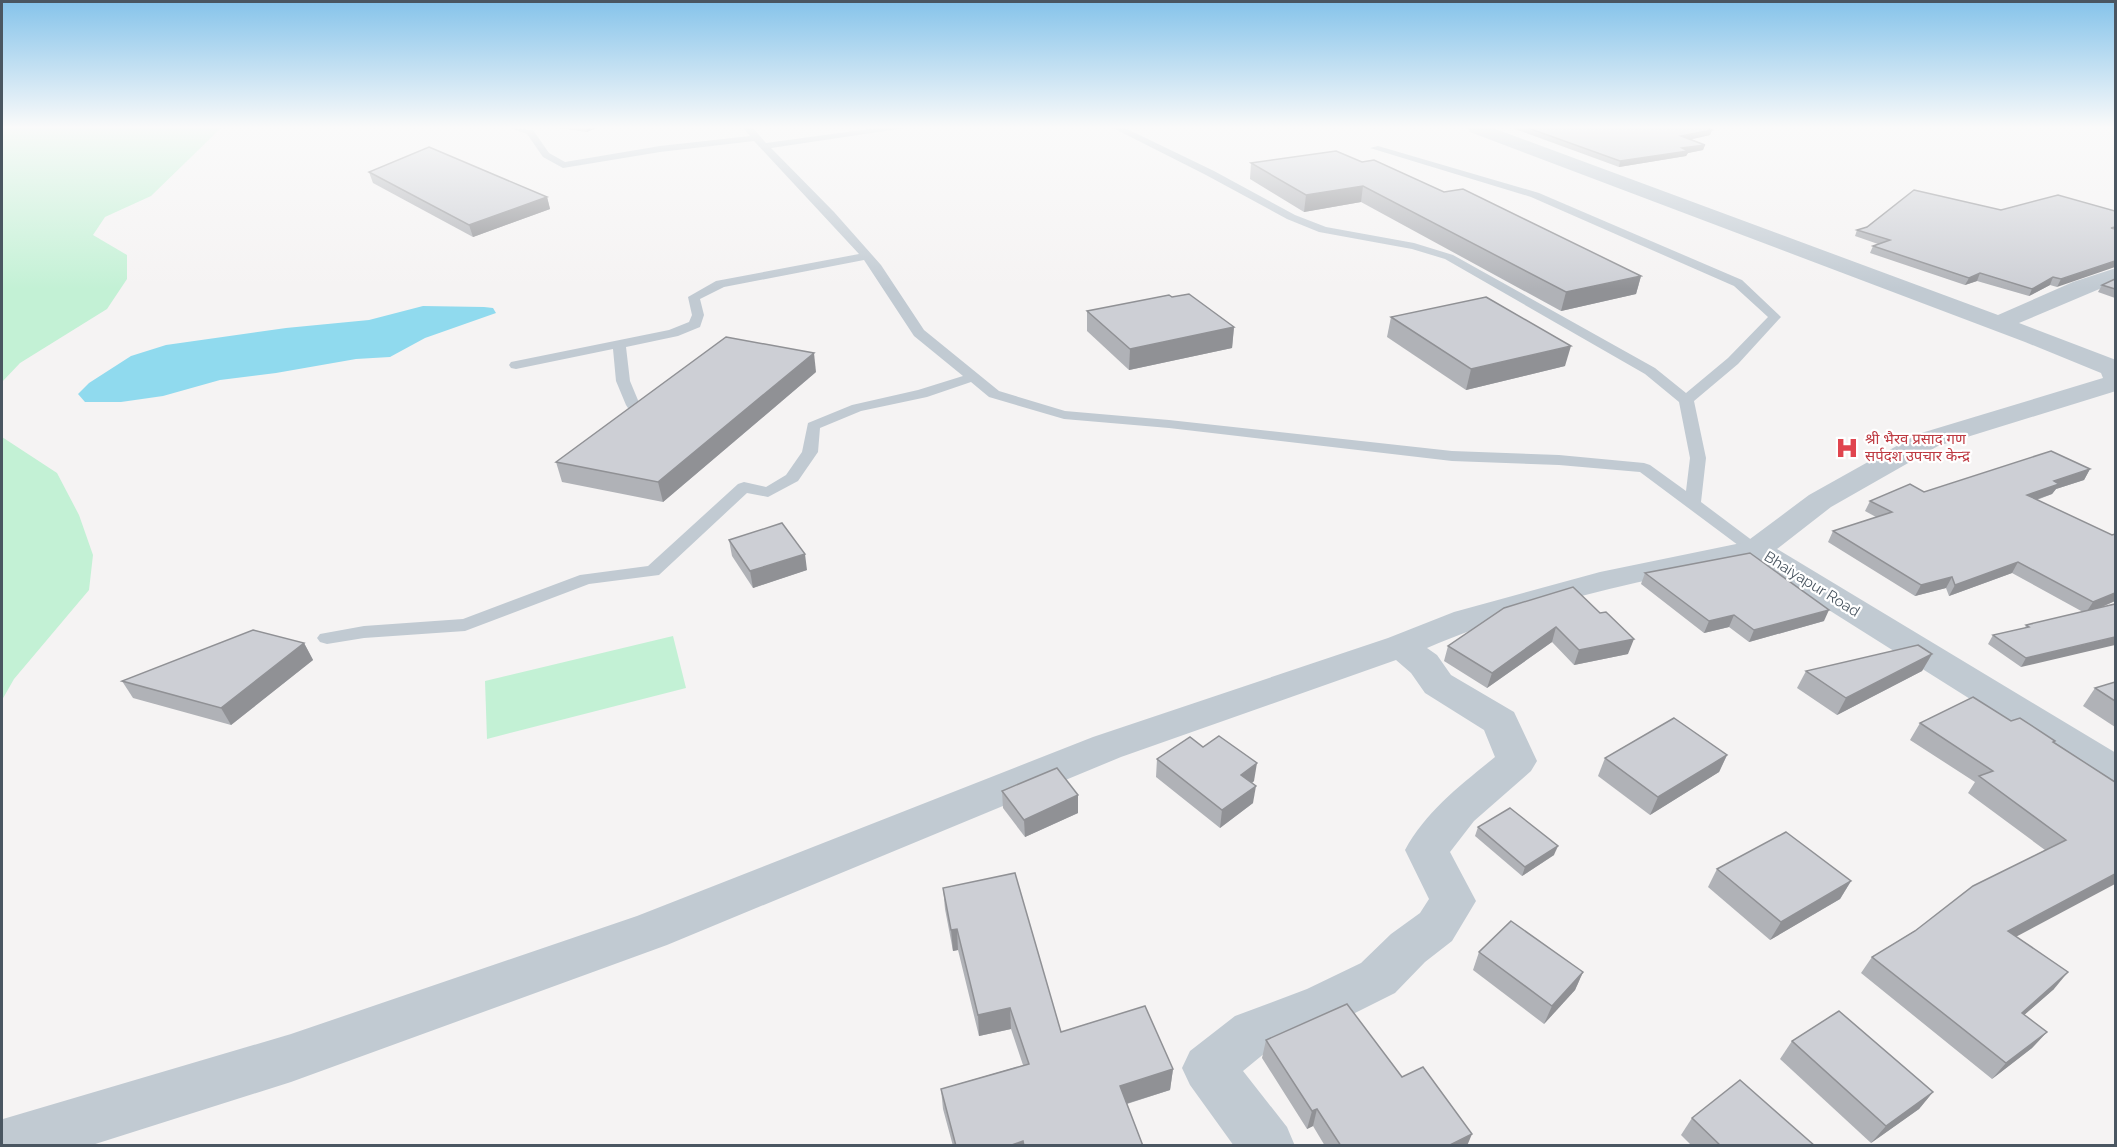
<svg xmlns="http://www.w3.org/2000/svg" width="2117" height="1147" viewBox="0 0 2117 1147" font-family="Raleway,'Noto Sans Devanagari',sans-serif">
	<rect width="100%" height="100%" fill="#f5f3f3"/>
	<!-- green -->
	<g fill="#c3f1d5">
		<polygon points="2,128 221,128 151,196 105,217 93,235 127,255 127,279 107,309 20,363 2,382"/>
		<polygon points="2,437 57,473 79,515 93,555 89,590 14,679 2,700"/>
		<polygon points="673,636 686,688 487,739 485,681"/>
	</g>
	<!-- water -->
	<polygon fill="#90daee" points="423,306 484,307 493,308 496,313 425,338 390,357 356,359 276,373 220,380 163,396 121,402 85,402 78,394 89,383 131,356 166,345 286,328 369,320"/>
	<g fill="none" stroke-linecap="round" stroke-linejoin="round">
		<!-- service -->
		<polygon fill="#c1cad2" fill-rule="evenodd" points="510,128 533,130 549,153 565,162 660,146 750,136 743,128 753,128 766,143 876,128 905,128 771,148 834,212 881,265 924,330 999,391 1065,411 1169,420 1452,451 1559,455 1644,463 1650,465 1686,491 1690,458 1679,402 1645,374 1445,259 1412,249 1319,232 1287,219 1206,175 1113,128 1125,128 1214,171 1295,215 1326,227 1414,243 1453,255 1655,368 1686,393 1728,358 1768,317 1734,286 1531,197 1370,148 1378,146 1539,193 1742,280 1781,317 1738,364 1694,401 1706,458 1701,502 1765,550 1762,554 1750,554 1640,472 1559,465 1452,461 1169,428 1064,419 989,397 971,382 927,397 861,411 820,428 818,452 798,481 768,497 747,493 659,575 589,584 465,631 364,638 327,644 320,642 317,638 320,634 364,626 463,619 580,575 648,566 738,484 744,482 766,487 786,475 802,452 808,423 852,405 918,390 963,376 914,336 864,260 724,287 700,299 704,315 700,327 678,336 626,347 630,381 640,405 638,408 628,408 626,405 616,381 613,349 516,369 511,368 509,365 511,362 669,330 689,322 692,315 688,297 716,281 859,254 754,141 660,152 563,168 543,157 527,134"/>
		<!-- minor -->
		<path fill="#c1cad2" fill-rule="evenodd" d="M 1468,128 L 1493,128 L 1998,315 L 2073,282 L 2116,268 L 2116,282 L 2019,323 L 2116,360 L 2116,391 L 1938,446 L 1831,507 L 1777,549 L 2116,753 L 2116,787 L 2102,782 L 1751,561 C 1645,578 1525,605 1427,648 L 1437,655 L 1451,675 L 1514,712 L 1537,761 L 1531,771 L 1474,821 L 1450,852 L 1476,901 L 1452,941 L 1425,962 L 1395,993 L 1341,1020 L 1271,1048 L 1243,1071 L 1287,1127 L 1295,1146 L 1234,1146 L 1190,1085 L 1182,1068 L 1190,1051 L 1235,1016 L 1307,989 L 1361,963 L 1391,934 L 1420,913 L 1429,899 L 1405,850 C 1426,811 1462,784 1495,757 L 1484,730 L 1425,693 L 1411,673 L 1396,660 L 1121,757 L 667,945 L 291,1082 L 89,1146 L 2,1146 L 3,1119 L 291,1034 L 637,916 L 1093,737 L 1388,638 L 1454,612 L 1600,572 L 1746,542 L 1809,495 L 1918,434 L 2103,378 L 2101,373 L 2025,342 L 1470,132 Z"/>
	</g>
	<!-- wall -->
	<g fill="#b0b2b7">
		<polygon points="558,128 596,128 587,132"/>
		<polygon points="1512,128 1708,128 1712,130 1710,135 1691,139 1705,145 1703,150 1688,153 1686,156 1619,167"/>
		<polygon points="1362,162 1444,192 1641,276 1636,294 1561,311 1361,202 1304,212 1250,179 1251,163"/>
		<polygon points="369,172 547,197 550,209 473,237 373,183"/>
		<polygon points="2001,210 2115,211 2057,287 2050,285 2029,296 1977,281 1965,285 1870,253 1873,246 1878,244 1855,236 1857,230"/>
		<polygon points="2115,279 2115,298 2098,292 2102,285"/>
		<polygon points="1087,311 1234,327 1232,348 1129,370 1087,331"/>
		<polygon points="1391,317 1565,366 1466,390 1387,337"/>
		<polygon points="816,372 663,502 562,482 556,462"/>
		<polygon points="2090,469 2084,480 2056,489 2052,494 2037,500 2112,535 2115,534 2115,601 2098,609 2021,667 1988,644 1993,635 2025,628 2026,625 2083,612 2012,573 1949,596 1946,588 1915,596 1828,542 1833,531 1876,517 1865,511 1870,501"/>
		<polygon points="729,540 807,570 753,588 732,556"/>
		<polygon points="1645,573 1824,621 1749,642 1729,627 1704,633 1641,584"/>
		<polygon points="1504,608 1628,654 1574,665 1552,642 1487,688 1444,661 1448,646"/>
		<polygon points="304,643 313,660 231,725 133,698 122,681"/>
		<polygon points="1932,654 1922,671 1837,715 1797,688 1806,671"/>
		<polygon points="2115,682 2115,727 2083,706 2095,688"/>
		<polygon points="2011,721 2054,742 2115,782 2016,937 2054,989 2024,1015 2047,1032 2032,1048 1992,1079 1861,973 1872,957 2045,850 1968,793 1975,782 1910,740 1920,723"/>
		<polygon points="1203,747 1254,781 1252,783 1253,803 1220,828 1156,777 1157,759"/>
		<polygon points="1727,755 1719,772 1650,815 1598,776 1605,758"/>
		<polygon points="1002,791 1078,795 1078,813 1025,837 1003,808"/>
		<polygon points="1478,827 1554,855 1522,876 1475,836"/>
		<polygon points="1717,869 1851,881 1840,899 1770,940 1708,887"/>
		<polygon points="943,888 1061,1032 1173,1069 1170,1090 1127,1104 1143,1146 953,1146 943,1109 941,1089 1023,1065 1011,1029 979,1036 958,950 953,951 945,909"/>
		<polygon points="1479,952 1583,972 1575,990 1544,1024 1473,970"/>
		<polygon points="1266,1040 1402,1077 1467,1146 1325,1146 1313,1126 1307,1129 1262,1058"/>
		<polygon points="1792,1041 1933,1092 1919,1109 1871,1143 1780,1059"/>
		<polygon points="1692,1118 1815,1146 1692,1146 1681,1135"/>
	</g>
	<!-- shaded-wall -->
	<g fill="#909195">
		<polygon points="586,128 596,128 587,132"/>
		<polygon points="1712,130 1710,135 1680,142 1681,136"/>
		<polygon points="1705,145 1703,150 1688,153 1686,156 1619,167 1620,161 1682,148"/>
		<polygon points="1363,186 1361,202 1304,212 1306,195"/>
		<polygon points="547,197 550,209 473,237 469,225"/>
		<polygon points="2115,261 2115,267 2057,287 2061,279"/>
		<polygon points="1980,273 1977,281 1965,285 1969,278"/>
		<polygon points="1641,276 1636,294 1561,311 1566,292"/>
		<polygon points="2053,277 2050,285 2029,296 2032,289"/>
		<polygon points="1234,327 1232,348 1129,370 1130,349"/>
		<polygon points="1571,346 1565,366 1466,390 1471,369"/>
		<polygon points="814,353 816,372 663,502 658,482"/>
		<polygon points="2090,469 2084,480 2056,489 2052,494 2021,505 2027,495 2054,481"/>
		<polygon points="805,554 807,570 753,588 750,571"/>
		<polygon points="2018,562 2012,573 1949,596 1955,585"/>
		<polygon points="1952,577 1946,588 1915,596 1921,585"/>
		<polygon points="2115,593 2115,601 2085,614 2093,602"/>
		<polygon points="1829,610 1824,621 1749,642 1754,630"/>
		<polygon points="1734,615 1729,627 1704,633 1709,621"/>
		<polygon points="1556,627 1552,642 1487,688 1492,673"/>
		<polygon points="2115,637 2115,645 2021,667 2026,658"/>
		<polygon points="1634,639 1628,654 1574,665 1579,650"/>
		<polygon points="304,643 313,660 231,725 221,708"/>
		<polygon points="1932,654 1922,671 1837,715 1846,698"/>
		<polygon points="1727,755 1719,772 1650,815 1658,797"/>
		<polygon points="1257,763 1254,781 1239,793 1241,775"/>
		<polygon points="1256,786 1253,803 1220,828 1222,810"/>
		<polygon points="1078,795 1078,813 1025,837 1024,820"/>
		<polygon points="1558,846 1554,855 1522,876 1525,867"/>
		<polygon points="2115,874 2115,884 1995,948 2008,931"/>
		<polygon points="1851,881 1840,899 1770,940 1781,922"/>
		<polygon points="957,929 958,950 953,951 951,930"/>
		<polygon points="1583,972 1575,990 1544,1024 1552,1006"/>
		<polygon points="2068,972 2054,989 2008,1029 2022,1013"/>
		<polygon points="1010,1008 1011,1029 979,1036 978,1015"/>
		<polygon points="2047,1032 2032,1048 1992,1079 2006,1063"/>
		<polygon points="1173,1069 1170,1090 1119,1106 1120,1086"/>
		<polygon points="1933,1092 1919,1109 1871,1143 1886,1126"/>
		<polygon points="1317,1109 1313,1126 1307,1129 1312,1111"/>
		<polygon points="1472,1134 1467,1146 1448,1146"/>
		<polygon points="1023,1141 1023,1146 1009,1146"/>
	</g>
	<!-- building -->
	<g fill="#cdcfd5" stroke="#909195" stroke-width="1.5">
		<polygon points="1528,128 1708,128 1712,130 1681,136 1705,145 1682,148 1688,151 1620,161"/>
		<polygon points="429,147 547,197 469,225 369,172"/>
		<polygon points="1336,151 1362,162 1374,160 1444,192 1463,189 1641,276 1566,292 1363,186 1306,195 1251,163"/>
		<polygon points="1914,190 2001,210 2058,195 2115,211 2115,227 2111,228 2115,229 2115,261 2061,279 2053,277 2032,289 1980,273 1969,278 1873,246 1890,240 1857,230 1867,227"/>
		<polygon points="2115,279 2115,289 2102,285"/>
		<polygon points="1189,294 1234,327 1130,349 1087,311 1169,295 1172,297"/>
		<polygon points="1486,297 1571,346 1471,369 1391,317"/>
		<polygon points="726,337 814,353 658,482 556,462"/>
		<polygon points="2051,451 2090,469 2054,481 2059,484 2027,495 2112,535 2115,534 2115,593 2093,602 2018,562 1955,585 1952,577 1921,585 1833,531 1892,512 1870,501 1910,484 1924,492"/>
		<polygon points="782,523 805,554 750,571 729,540"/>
		<polygon points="1750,553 1829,610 1754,630 1734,615 1709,621 1645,573"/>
		<polygon points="1573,587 1600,613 1606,612 1634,639 1579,650 1556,627 1492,673 1448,646 1504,608"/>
		<polygon points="2115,604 2115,637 2026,658 1993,635 2029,627 2026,625"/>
		<polygon points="253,630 304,643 221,708 122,681"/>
		<polygon points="1918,645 1932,654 1846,698 1806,671"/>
		<polygon points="2115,682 2115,701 2095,688"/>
		<polygon points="1973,697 2011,721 2020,718 2055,741 2053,742 2115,782 2115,874 2008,931 2068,972 2022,1013 2047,1032 2006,1063 1872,957 1915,931 1973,886 2066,840 1979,776 1993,771 1920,723"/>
		<polygon points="1674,718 1727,755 1658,797 1605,758"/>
		<polygon points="1219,736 1257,763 1241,775 1256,786 1222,810 1157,759 1190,737 1203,747"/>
		<polygon points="1057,768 1078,795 1024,820 1002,791"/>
		<polygon points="1510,808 1558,846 1525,867 1478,827"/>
		<polygon points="1786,832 1851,881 1781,922 1717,869"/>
		<polygon points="1015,873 1061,1032 1145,1006 1173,1069 1120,1086 1143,1146 1024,1146 1023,1141 1009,1146 956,1146 941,1089 1029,1064 1010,1008 978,1015 957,929 951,930 943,888"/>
		<polygon points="1511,921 1583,972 1552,1006 1479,952"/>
		<polygon points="1347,1004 1402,1077 1423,1067 1472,1134 1448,1146 1341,1146 1317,1109 1312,1111 1266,1040"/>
		<polygon points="1839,1011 1933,1092 1886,1126 1792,1041"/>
		<polygon points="1740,1080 1815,1146 1721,1146 1692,1118"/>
	</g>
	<!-- sky -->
	<linearGradient id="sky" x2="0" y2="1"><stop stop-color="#85c3ea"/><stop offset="0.44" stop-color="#fafafa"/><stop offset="1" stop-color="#fafafa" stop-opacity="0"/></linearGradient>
	<rect width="2117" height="289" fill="url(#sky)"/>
	<!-- icons -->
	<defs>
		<g id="hospital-bare" transform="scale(1.8)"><path d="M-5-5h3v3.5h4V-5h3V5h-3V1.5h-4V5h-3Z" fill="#e0444e" stroke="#fff" stroke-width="2.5" paint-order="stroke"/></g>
	</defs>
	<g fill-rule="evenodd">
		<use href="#hospital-bare" x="1847" y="448"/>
	</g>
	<g text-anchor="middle" stroke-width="4.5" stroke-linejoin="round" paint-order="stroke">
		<!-- health labels -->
		<g font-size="15" fill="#be3a42" stroke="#fff" text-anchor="start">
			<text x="1865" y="444">श्री भैरव प्रसाद गण<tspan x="1865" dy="17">सर्पदश उपचार केन्द्र</tspan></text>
		</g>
		<!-- street labels -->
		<g font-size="15" fill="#4a5661" stroke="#fff">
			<text transform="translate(1812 584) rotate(32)" y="5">Bhaiyapur Road</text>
		</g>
	</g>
	<!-- border -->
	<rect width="2117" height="1147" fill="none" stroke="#4a5661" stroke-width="6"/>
</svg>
